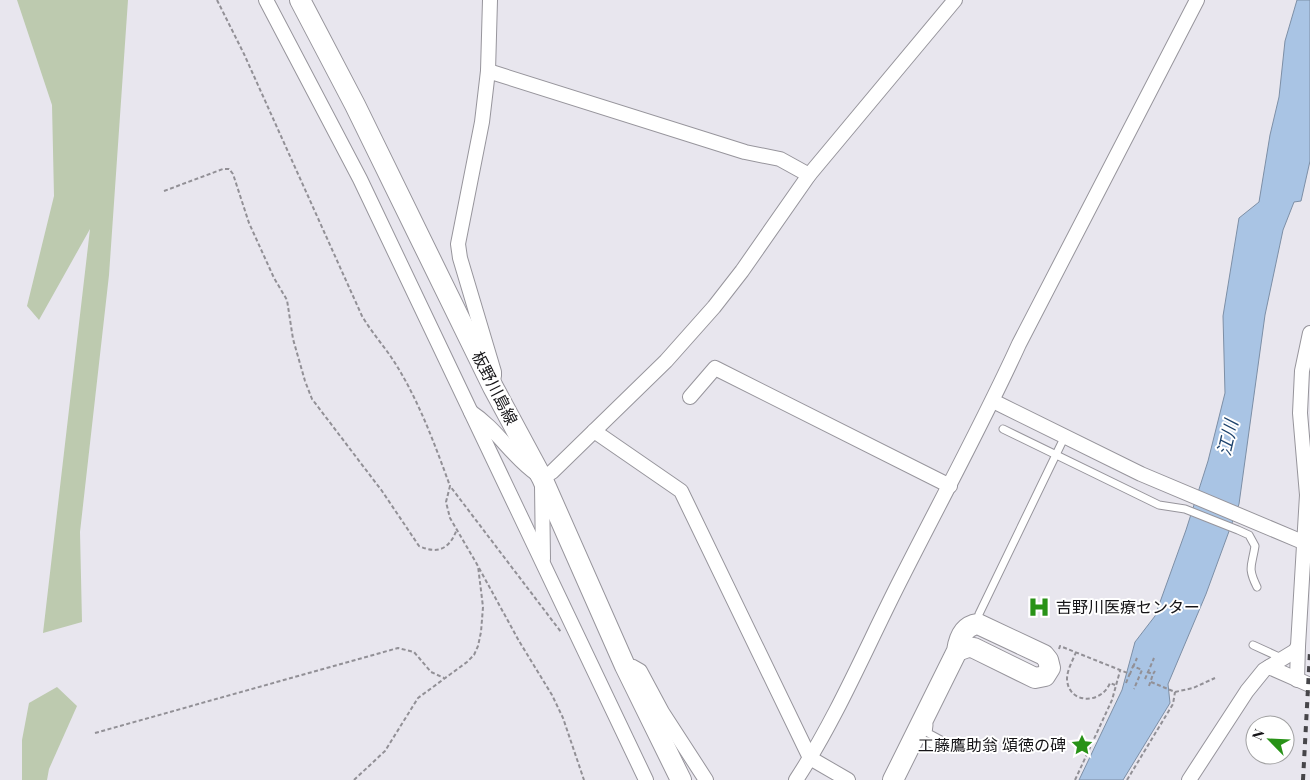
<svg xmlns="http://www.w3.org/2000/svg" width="1310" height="780" viewBox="0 0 1310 780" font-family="'Playfair Display','Noto Sans JP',serif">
	<rect width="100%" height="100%" fill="#e8e6ee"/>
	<!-- green -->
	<g fill="#bdcaaf">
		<polygon points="17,0 128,0 109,275 80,532 82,622 43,633 90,229 39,320 27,306 54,196 52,105"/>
		<polygon points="57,687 77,706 49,769 47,780 22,780 22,740 29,703"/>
	</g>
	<!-- water -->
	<polygon fill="#a9c4e4" stroke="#7d8fa6" points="1297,0 1310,0 1310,161 1301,201 1294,202 1283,230 1265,315 1239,504 1206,594 1168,684 1170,703 1123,780 1079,780 1122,690 1135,642 1155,616 1186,530 1208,461 1225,393 1223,316 1239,218 1259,202 1270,135 1279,97 1285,41"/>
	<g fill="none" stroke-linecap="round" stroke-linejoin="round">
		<!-- lane casing -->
		<g stroke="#97959c" stroke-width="9">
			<g id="lane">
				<path d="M 1003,429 L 1159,505 L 1185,509 L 1238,530 L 1249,535 L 1255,546 C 1252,566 1247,567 1257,587"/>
				<polyline points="978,624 979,614 1065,436"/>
				<polyline points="1253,645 1277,656 1281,660"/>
				<polyline points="929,725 928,733 941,740"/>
				<polyline points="916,736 938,747"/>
			</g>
		</g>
		<!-- street casing -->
		<g stroke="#97959c" stroke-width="16">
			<g id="street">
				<polyline points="266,0 360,179 646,780"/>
				<polyline points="490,0 488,71 482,122 458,244 460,258 494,372 494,376"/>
				<polyline points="488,71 745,152 780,159 809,175"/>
				<polyline points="690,397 715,368 950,486"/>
				<polyline points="993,401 1141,474 1305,543"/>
				<path d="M 471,412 C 497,429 512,457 537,474"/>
				<polyline points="594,431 681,491 810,758 848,780"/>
				<polyline points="542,478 552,472 666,361 714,307 742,271 809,175 955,0"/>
				<polyline points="542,486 543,559"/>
				<polyline points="625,666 633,667 640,671 662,712 706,780"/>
				<polyline points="1269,667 1310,685"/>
				<polyline points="1297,680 1298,646"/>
				<path d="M 796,780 C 838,716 868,643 903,575 C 942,498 983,423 1019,344 L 1197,0"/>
				<polyline points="1189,780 1247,691 1264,670 1295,651 1298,646 1307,495 1300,413 1302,371 1310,333"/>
			</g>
		</g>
		<!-- secondary casing -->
		<g stroke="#97959c" stroke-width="22">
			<g id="secondary">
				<polyline points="300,0 355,105 493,387 542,478 625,666 681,780"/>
				<path d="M 893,780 L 957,651 C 959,637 964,626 978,624 L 1044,655 L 1048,660 L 1050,668 L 1045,676 L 1035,678 L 974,648 L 968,647 L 957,651"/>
			</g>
		</g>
		<!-- path -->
		<g stroke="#929096" stroke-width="2" stroke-dasharray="4 2.5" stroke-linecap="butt">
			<path d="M 217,0 L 244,54 L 362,316 C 372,333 385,347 395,363 C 419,401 435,445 450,486"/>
			<path d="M 164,191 L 223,169 L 229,169 L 233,174 L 249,223 L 274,278 L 287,300 L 293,339 L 305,381 L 312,399 L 382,491 L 419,546 C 439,555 450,548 457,529"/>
			<polyline points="479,568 519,641 552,695 563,718 584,780"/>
			<polyline points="1059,649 1060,646 1130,674 1133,666 1142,670 1134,689"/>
			<path d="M 1076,652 C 1073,660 1067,670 1067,679 C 1068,704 1101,705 1110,683 L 1115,685"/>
			<polyline points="1133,667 1137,658"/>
			<polyline points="1147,672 1153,674 1155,671"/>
			<polyline points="1145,679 1154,658"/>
			<polyline points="1151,682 1175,692 1193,688 1215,678"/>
			<polyline points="1126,683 1130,673"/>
			<polyline points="1149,686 1153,674"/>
			<polyline points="95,733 398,648 414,652 431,672 444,678"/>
			<polyline points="354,780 385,751 418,698 467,662 474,655 478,646 481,632 483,607 478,566 450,518 446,502 450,486 561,632"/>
			<polyline points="1075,780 1112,700 1120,671"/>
			<polyline points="1127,780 1173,704 1175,692"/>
		</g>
		<!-- lane -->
		<use href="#lane" stroke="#fff" stroke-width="7"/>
		<!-- street -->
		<use href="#street" stroke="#fff" stroke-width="14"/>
		<!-- secondary -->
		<use href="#secondary" stroke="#fff" stroke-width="20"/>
		<!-- rail -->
		<polyline stroke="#464549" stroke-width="4" stroke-dasharray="6 6" stroke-linecap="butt" points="1303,780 1310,651"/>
	</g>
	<!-- icons -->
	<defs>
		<g id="hospital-bare" transform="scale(1.725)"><path d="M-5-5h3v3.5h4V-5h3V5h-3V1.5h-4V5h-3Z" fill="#289217" stroke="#fff" stroke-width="2.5" paint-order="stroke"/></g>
		<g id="sight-bare" transform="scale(1.725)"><path d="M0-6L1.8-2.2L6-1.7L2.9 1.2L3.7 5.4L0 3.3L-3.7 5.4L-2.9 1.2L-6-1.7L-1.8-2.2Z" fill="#289217" stroke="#fff" stroke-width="2.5" paint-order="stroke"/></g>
	</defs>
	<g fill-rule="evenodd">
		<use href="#hospital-bare" x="1039" y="607"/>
		<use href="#sight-bare" x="1082" y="745"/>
	</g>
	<g text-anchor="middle" stroke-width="4" stroke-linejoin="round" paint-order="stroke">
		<!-- street labels -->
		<g font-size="16" fill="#151417" stroke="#fff">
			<text transform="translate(495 388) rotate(63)" y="6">板野川島線</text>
		</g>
		<!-- poi labels -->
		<g font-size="16" fill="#151417" stroke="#fff" text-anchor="start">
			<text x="1056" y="613">吉野川医療センター</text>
			<text x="1066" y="751" text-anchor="end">工藤鷹助翁 頌徳の碑</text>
		</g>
		<!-- water labels -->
		<g font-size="18" font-style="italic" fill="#1b416b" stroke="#fff">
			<text transform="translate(1228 438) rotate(-77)" y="6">江川</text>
		</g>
	</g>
	<!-- north arrow -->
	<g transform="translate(1270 740) rotate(294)"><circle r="24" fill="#ffffff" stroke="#a1a1a2"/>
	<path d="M0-4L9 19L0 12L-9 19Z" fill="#289217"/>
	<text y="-8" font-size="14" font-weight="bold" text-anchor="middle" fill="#151417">N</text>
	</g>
</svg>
